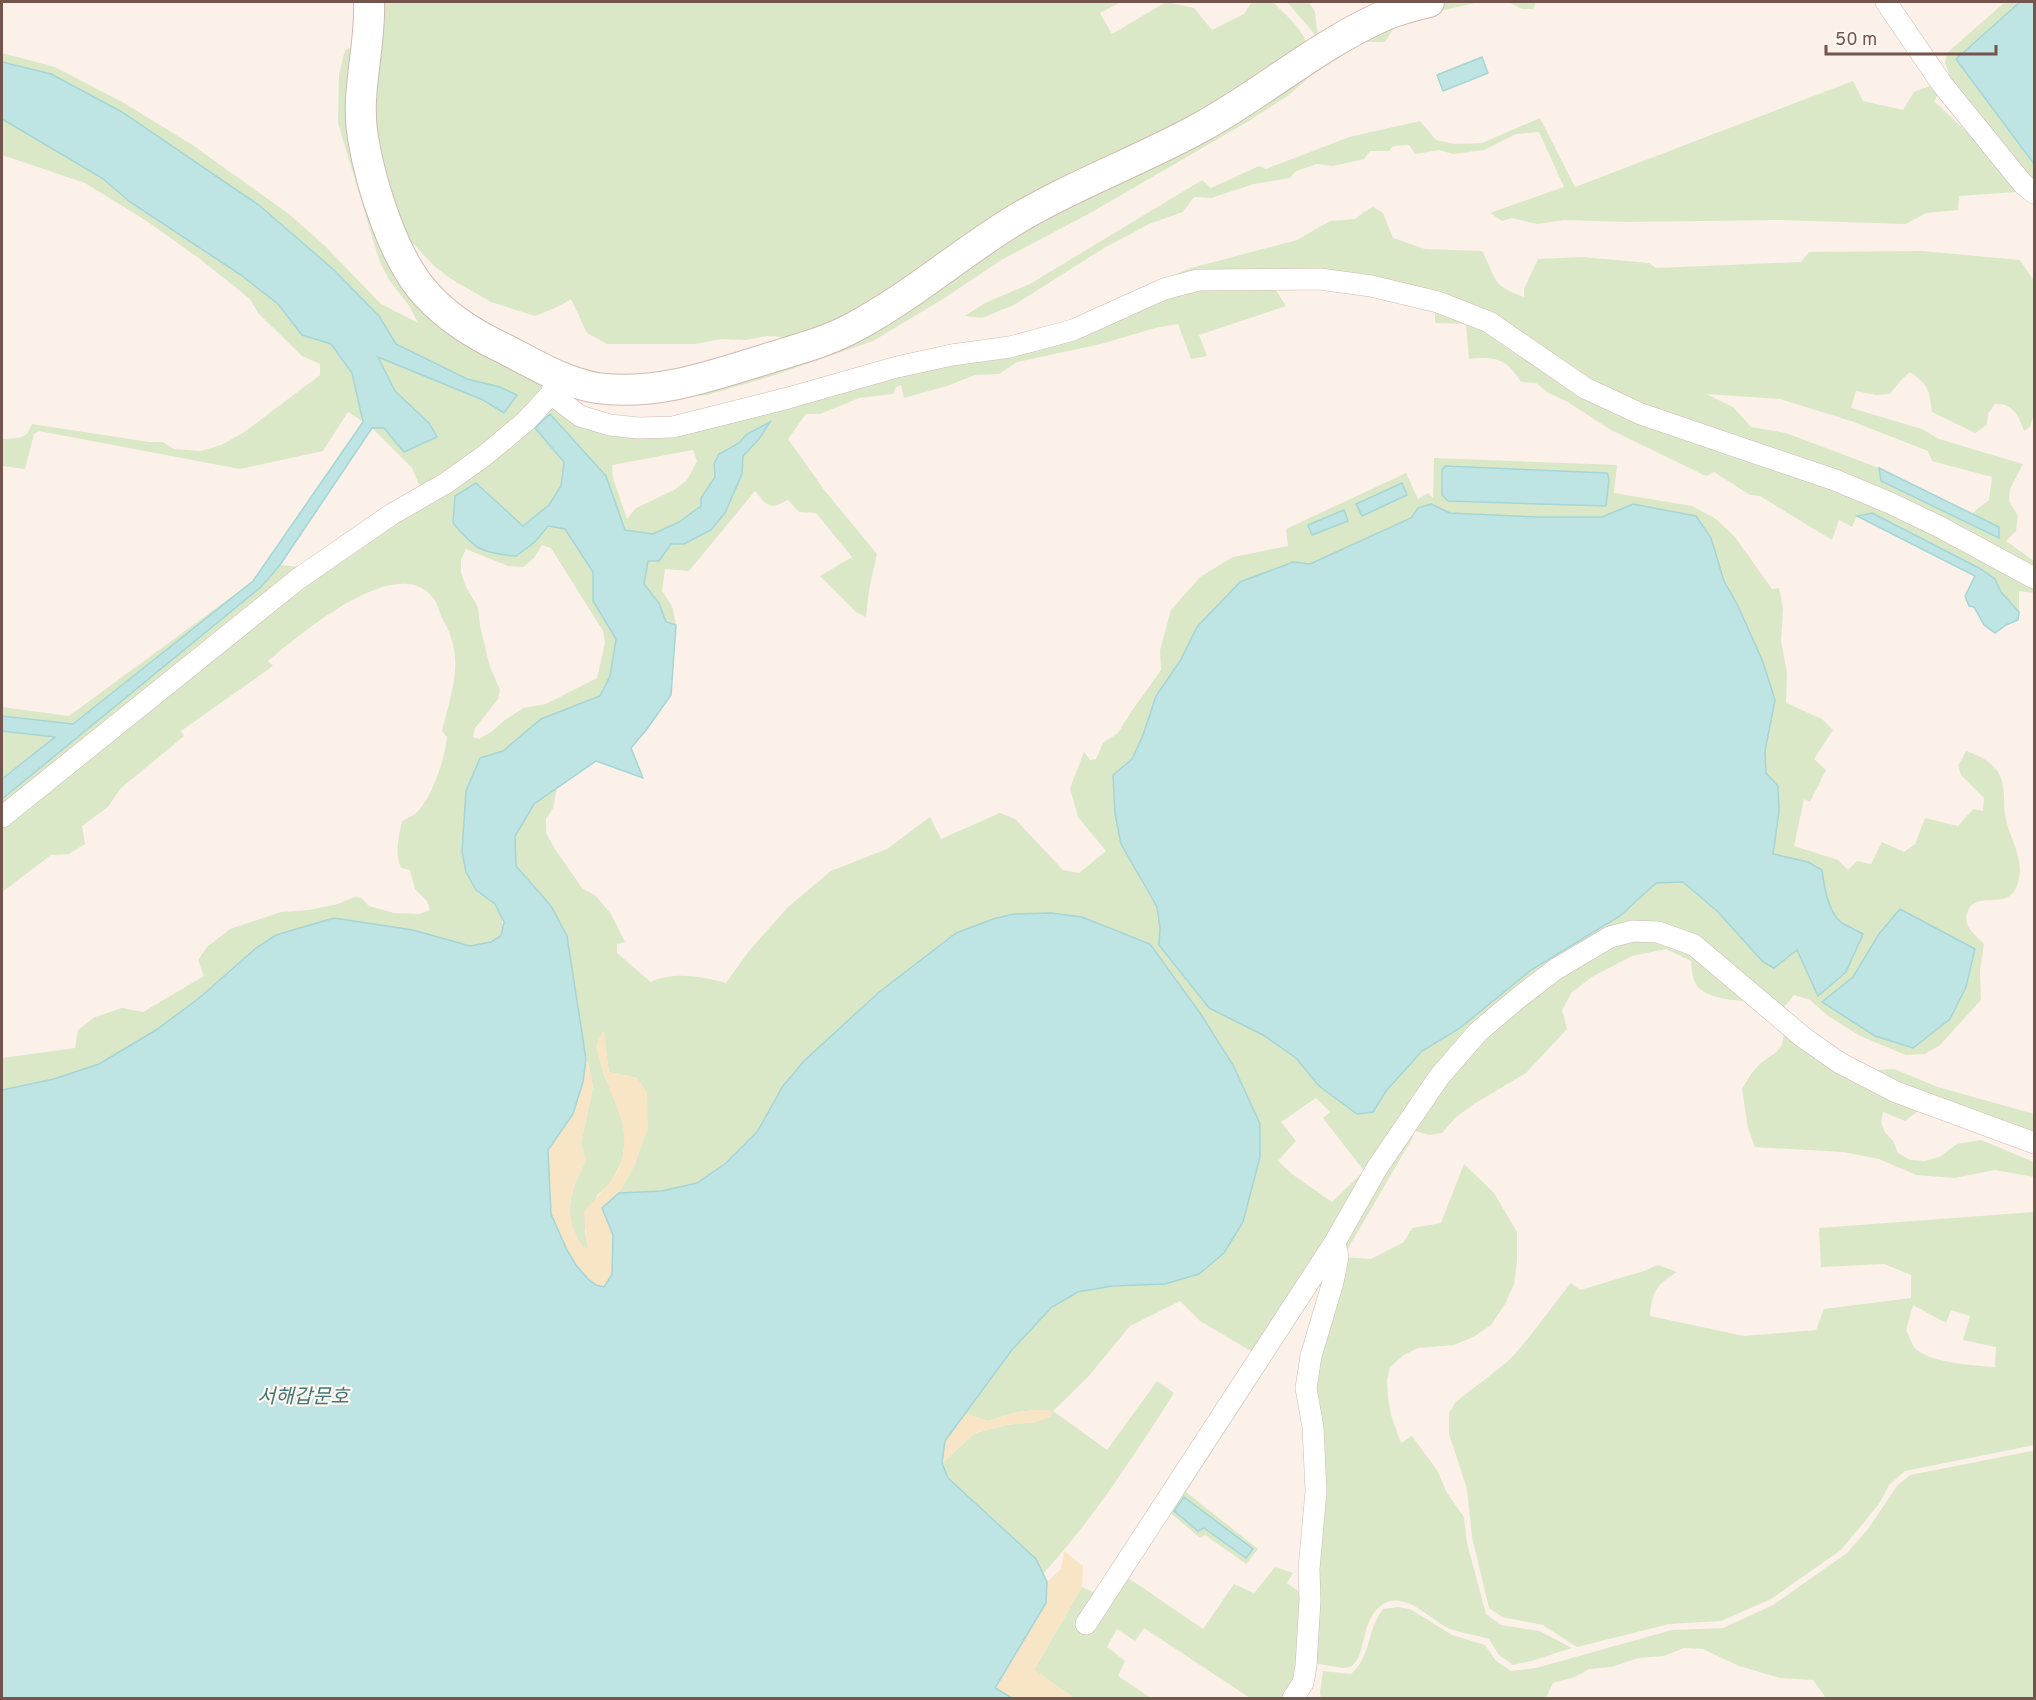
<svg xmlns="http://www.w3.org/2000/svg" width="2036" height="1700" viewBox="0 0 2036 1700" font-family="Overpass,'Noto Sans KR',sans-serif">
	<rect width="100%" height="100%" fill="#fbf1e9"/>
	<!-- green -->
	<g fill="#dae8c8" fill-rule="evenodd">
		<path d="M 374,2 L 1121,2 L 1100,13 L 1112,34 L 1166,2 L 1194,8 L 1212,30 L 1244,14 L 1252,2 L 1273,2 C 1285,15 1309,33 1308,53 L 1234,104 L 1162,144 L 1038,201 L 975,238 L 894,296 L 850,324 L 758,358 L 685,378 L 655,384 L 612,384 L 595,383 L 573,376 L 494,340 L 456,315 L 437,298 L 414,271 L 402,250 L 391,224 L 378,185 L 366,132 L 365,102 ZM 396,225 L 434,266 L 451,279 L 491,302 L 535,316 C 547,311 560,307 571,299 L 587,333 L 607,344 L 695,344 L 721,339 L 745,340 L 767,336 L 805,338 C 753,356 688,381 633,381 C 621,381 608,382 597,380 C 576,377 555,366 537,357 C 480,329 411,292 396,225 Z"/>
		<polygon points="1287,2 1309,2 1315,12 1318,38"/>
		<path d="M 1447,2 L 1479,2 L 1394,22 L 1393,29 L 1385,42 L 1365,42 L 1349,48 L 1319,68 L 1289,95 L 1247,122 L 1092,212 L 1003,259 L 943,299 L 873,341 L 766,378 L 707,395 L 651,402 L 621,402 L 586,396 L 562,388 L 565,384 C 575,387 584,391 594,393 C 653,404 712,381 767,364 C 796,355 828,347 855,333 C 922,297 978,242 1045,208 C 1110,175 1178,150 1240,111 C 1288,81 1332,42 1385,20 C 1405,12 1427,6 1447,2 Z"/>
		<polygon points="1508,2 1536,2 1533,9 1522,9"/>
		<polygon points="2005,2 2020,2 1957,59 2034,164 2034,189 1945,78 1949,73 1945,63 1947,53"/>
		<polygon points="358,44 362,48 396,255 550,380 530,408 2,812 2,799 261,587 280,565 301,567 420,487 412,468 372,428 384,428 404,452 437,437 429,422 395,391 377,356 483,400 504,413 500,387 467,379 396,344 379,316 334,270 260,206 121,112 51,74 2,62 2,53 55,67 124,103 191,144 289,214 325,246 381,304 418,323 410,307 389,280 379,260 338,123 339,74 345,50"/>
		<polygon points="1853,81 1863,101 1903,110 1914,92 1937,83 1941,90 1934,101 1971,136 2017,192 1959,196 1958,210 1926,213 1906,224 1776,220 1626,222 1564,220 1537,224 1512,218 1502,221 1490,213 1564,187 1539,132 1516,134 1484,150 1453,154 1439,150 1415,154 1409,145 1393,146 1389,151 1370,151 1364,159 1333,166 1317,164 1296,171 1290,178 1254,184 1211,198 1194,197 1183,212 1149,224 1104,248 1014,305 982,318 965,316 985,303 1030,284 1202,180 1211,188 1259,166 1266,169 1349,137 1420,121 1436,140 1455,144 1482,143 1540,118 1575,187"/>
		<polygon points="2,119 102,178 130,202 241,275 278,304 302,335 331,344 352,373 364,422 348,412 323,451 240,469 39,431 34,434 25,469 2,466 2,439 19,438 27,434 32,424 149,442 163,442 174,449 201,451 221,445 243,433 320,375 320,364 302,356 258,313 250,299 200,259 145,220 85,183 2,155"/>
		<path d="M 1373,207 L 1383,213 L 1393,238 L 1425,249 L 1482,251 C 1498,280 1489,284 1524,297 L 1524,289 L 1538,259 L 1582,257 L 1649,263 L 1656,268 L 1801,262 L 1809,252 L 1922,251 L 2020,260 L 2034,281 L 2034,414 L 2030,427 L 2024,431 C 2019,416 2013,403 1995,404 L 1988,414 L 1987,425 L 1975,433 L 1932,412 C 1929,390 1929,385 1910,372 L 1901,380 L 1890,394 L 1876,395 L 1856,391 L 1851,408 L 1922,429 L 1939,439 L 2023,464 L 2010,489 L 2009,501 L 2018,516 L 2016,531 L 2006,541 L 2034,561 L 2034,568 L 1649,412 L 1456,304 L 1233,273 L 1068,325 L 1110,301 L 1191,268 L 1297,240 L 1330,221 L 1355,219 L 1364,212 ZM 1706,394 L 1780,399 L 1851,421 L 1928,451 L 1932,461 L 1992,477 L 1989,500 L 1971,514 L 1999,527 L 1998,538 L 1881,481 L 1879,468 L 1786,433 L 1751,427 L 1733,407 Z"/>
		<path d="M 1274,287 L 1286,306 L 1199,335 L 1207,356 L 1191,359 L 1178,324 L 1155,328 L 1101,344 L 1017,362 L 999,374 L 975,375 L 947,386 L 904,398 L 901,385 L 896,387 L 893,394 L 859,398 L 820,414 L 806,414 L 788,439 L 825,491 L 877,554 L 869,590 L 866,617 L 856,612 L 820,576 L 852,557 L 816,513 L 799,512 L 788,500 C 768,510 768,507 755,491 L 689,571 L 665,569 L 662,591 L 672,606 L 676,625 L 666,622 L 659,603 L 644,584 L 648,561 L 659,561 L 670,544 L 684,544 L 725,513 L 742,474 L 743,456 L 759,439 L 769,423 L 747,434 L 739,443 L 726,449 L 714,464 L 715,477 L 701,498 L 701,506 L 679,522 L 653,534 L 625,530 L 606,476 L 550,415 L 536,428 L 564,462 L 561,486 L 549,505 L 523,526 L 476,483 L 535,542 L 548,526 L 565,529 L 593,572 L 593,601 L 616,639 L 610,676 L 600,696 L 541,719 L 503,751 L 480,758 L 474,774 L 476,890 C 496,904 506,911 501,936 L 491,942 L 470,946 L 334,918 L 256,948 L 198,999 L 156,1030 L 99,1064 L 54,1079 L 2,1090 L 2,1058 L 75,1048 L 78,1030 L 95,1017 L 122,1008 L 143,1012 L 204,976 L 198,960 L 207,947 L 230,929 L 281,912 L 309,910 L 338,904 L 355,897 L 361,898 L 369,906 L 394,913 L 419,914 L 430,910 L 427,901 L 415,889 L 410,870 L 401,868 C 394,853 399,836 402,821 C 407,818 414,816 418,811 C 433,795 445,758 447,737 L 442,731 C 449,702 461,670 452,641 C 450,632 445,624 441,616 C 439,610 437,603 434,599 C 399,549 298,636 268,661 L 273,666 L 181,731 L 184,736 L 120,789 L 108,807 L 82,826 L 85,844 L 69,854 L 51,855 L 2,892 L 2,827 L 305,583 L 545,409 L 555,407 L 617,432 L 953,358 L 1166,292 ZM 693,450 L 697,461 L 687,480 L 674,490 L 636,508 L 627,519 L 613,478 L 612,465 ZM 542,545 L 551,548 L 603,631 L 605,643 L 597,678 L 546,704 L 523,708 L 505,720 L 491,732 L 479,739 L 473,737 L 475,728 L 498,699 L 500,690 L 490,667 L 480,626 L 478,607 L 466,587 L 461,573 L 461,560 L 466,549 L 508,566 L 523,567 L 534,558 Z"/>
		<path d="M 1435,307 L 1469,320 L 1528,356 L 1840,487 L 2034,583 L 2034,593 L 2019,591 L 2019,612 L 2001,592 L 1995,579 L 1872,514 L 1857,516 L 1852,527 L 1839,520 L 1832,540 L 1760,496 L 1750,495 L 1714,472 L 1706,476 L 1611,430 L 1566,401 L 1547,392 L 1536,383 L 1521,382 C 1507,359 1495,356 1469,359 L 1466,324 L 1435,323 Z"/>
		<path d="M 1434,458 L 1617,465 L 1614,493 L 1692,506 L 1716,519 L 1735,537 L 1772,589 L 1779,588 L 1783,608 L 1781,642 L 1787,672 L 1786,703 L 1822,719 L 1833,730 L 1814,759 L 1826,770 L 1810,802 L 1804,799 L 1794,846 L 1838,860 L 1848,870 L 1857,861 L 1871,864 L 1882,842 L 1904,852 L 1915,844 L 1925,818 L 1958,826 L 1973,809 L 1983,811 L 1984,798 L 1961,775 L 1958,766 L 1966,751 C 1978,755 1993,762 1999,774 C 2006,787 2003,801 2005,815 C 2009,840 2029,862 2015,890 C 2004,910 1973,889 1967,914 C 1963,927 1976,935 1984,944 L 1980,971 L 1981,1000 L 1940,1045 L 1925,1054 L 1906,1055 L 1860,1036 L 1828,1016 L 1810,1000 L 1794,995 L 1780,1012 L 1646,925 L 1475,1027 L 1256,1354 L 1200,1321 L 1180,1301 L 1130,1326 L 1088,1377 L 1053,1411 L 1107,1450 L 1157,1381 L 1174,1393 C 1134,1456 1093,1519 1043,1574 L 1036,1559 L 948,1478 L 942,1463 L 975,1433 L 1007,1425 L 1036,1422 L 1052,1411 L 1036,1410 L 1017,1412 L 988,1421 L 964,1413 C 992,1376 1034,1310 1078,1293 C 1104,1282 1137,1285 1165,1284 L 1082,917 L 1051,913 L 1014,914 L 956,933 L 878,993 L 804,1061 L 783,1086 L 757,1132 L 726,1163 L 697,1183 L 662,1191 L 619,1193 L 635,1164 L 637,1078 L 609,1072 L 603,1032 L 597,1044 L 599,1056 L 604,1075 L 618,1107 L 624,1126 L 625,1142 L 622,1161 L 610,1184 L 597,1195 L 585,1231 L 588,1250 C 579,1245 578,1240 574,1231 C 564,1208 574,1182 586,1161 L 581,1144 L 593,1086 L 581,1033 L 567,936 L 551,906 L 516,866 L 515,836 L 534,804 L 557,788 L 553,808 L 546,819 L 546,833 L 555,849 L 582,888 L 596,896 L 611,914 L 625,942 L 617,944 L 617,953 L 651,982 C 674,971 703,977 726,983 L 749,951 L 788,907 L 831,871 L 887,849 L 930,817 L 941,839 L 1000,813 L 1015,819 L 1063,870 L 1079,873 L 1106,851 L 1078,817 L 1070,788 L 1084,752 L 1090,760 L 1096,759 L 1103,743 L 1118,733 L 1131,712 L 1161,670 L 1160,650 L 1171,610 L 1200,577 L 1233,557 L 1288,546 L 1286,529 L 1406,473 L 1418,499 L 1428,493 L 1433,498 ZM 1402,484 L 1407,495 L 1362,516 L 1356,504 ZM 1430,504 L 1450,513 L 1537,517 L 1602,517 L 1633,504 L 1664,511 L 1711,538 L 1724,581 L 1738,606 L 1763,662 L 1775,700 L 1765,751 L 1766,773 L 1778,786 L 1779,812 L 1773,854 L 1808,862 L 1822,870 C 1824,886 1828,913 1842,923 C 1848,927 1856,930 1863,934 L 1797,949 L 1773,968 L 1763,962 L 1718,912 L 1683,882 L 1656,883 L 1620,916 L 1531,970 L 1460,1028 L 1422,1051 L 1386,1091 L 1373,1112 L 1319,1086 L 1296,1058 L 1263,1035 L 1159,945 L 1160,928 L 1157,907 L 1142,883 L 1113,775 L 1132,759 L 1143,735 L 1156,696 L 1180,661 L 1197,627 L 1240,582 L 1293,562 L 1310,564 L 1411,518 L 1418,508 ZM 1853,977 L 1875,1036 L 1823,1002 ZM 1316,1098 L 1330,1112 L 1323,1118 L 1364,1171 L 1332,1202 L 1292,1174 L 1278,1161 L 1296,1141 L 1281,1122 Z"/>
		<polygon points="253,581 73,724 2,716 2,707 69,716"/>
		<polygon points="2,731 56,737 2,779"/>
		<path d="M 1635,939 L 1677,945 L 1753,1002 C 1736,1000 1714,1000 1700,989 C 1692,983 1692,970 1691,961 L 1666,949 L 1632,956 L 1592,977 L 1572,992 L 1562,1010 L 1567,1029 L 1526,1073 L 1474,1104 L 1456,1117 L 1442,1133 L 1429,1135 L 1409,1129 L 1483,1034 L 1588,956 Z"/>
		<path d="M 1784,1028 L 1923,1107 L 1905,1121 L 1883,1112 L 1881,1122 L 1885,1132 L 1893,1141 L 1898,1153 L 1910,1160 L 1925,1161 L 1939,1157 L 1957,1144 L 1981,1140 L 2034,1162 L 2034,1177 L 1995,1170 L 1955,1178 L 1916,1175 L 1879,1159 L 1843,1152 L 1755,1147 L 1748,1128 L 1742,1089 C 1747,1081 1752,1071 1759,1065 C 1774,1051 1784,1054 1784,1028 Z"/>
		<polygon points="1894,1069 1938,1087 2034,1114 2034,1137 1864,1071"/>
		<path d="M 1405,1134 L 1413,1137 L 1343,1257 L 1371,1259 L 1404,1242 L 1412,1228 L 1441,1223 L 1464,1164 L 1494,1193 L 1517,1232 L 1517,1261 L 1514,1284 L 1505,1304 L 1491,1325 L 1475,1336 L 1454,1345 L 1418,1348 L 1404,1355 L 1390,1367 L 1387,1380 L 1388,1397 L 1391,1415 L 1401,1443 L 1412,1436 L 1437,1470 L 1447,1493 L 1464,1517 L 1467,1543 L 1486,1614 L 1501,1625 L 1539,1631 L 1572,1648 L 1531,1661 L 1513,1665 L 1499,1655 L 1489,1639 C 1476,1635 1460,1633 1448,1628 C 1428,1618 1401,1586 1378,1608 C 1365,1621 1365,1640 1359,1656 C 1357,1660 1354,1664 1351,1667 L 1343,1668 L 1312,1663 L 1313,1398 L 1339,1241 Z"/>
		<path d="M 2034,1212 L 2034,1445 L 1905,1471 L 1889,1485 L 1879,1504 L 1841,1550 L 1771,1599 L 1721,1621 L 1669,1624 L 1577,1647 L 1543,1625 L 1502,1617 L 1489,1608 L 1472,1537 L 1467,1489 L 1449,1434 L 1449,1413 L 1455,1403 C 1473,1387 1496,1373 1513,1356 C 1534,1333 1551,1307 1571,1283 L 1580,1290 L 1644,1271 L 1658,1265 L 1677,1272 C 1656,1285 1652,1292 1650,1316 L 1744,1336 L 1816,1330 L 1824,1309 L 1911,1298 L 1911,1275 L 1884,1264 L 1821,1267 L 1819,1228 ZM 1913,1305 L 1946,1323 L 1951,1310 L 1970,1316 L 1963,1340 L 1996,1347 L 1995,1367 C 1977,1366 1926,1362 1915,1348 C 1911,1343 1909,1335 1906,1330 Z"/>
		<path d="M 1331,1260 L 1330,1270 L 1186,1492 L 1258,1549 L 1246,1564 L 1205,1535 L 1200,1538 L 1167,1510 ZM 1184,1497 L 1253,1549 L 1246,1558 L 1203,1528 Z"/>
		<path d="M 2032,1451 L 2034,1451 L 2034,1698 L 1826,1698 L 1813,1680 L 1780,1678 L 1739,1666 L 1703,1649 L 1684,1648 L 1664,1656 L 1638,1658 L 1612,1667 L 1589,1669 L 1575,1677 L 1553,1683 L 1546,1698 L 1321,1698 L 1320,1693 L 1323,1671 L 1351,1674 C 1372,1655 1366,1632 1383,1609 L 1398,1607 L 1410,1609 L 1452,1635 L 1485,1645 L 1496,1661 L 1511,1671 L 1536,1668 L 1672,1630 L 1723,1628 L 1773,1605 L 1847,1553 L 1868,1529 L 1897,1486 L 1910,1475 Z"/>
		<polygon points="1275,1567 1293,1573 1287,1583 1301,1593 1303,1666 1284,1698 1250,1698 1144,1628 1135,1641 1117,1629 1107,1647 1125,1661 1118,1676 1151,1698 1071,1698 1072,1696 1034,1670 1082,1587 1097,1594 1124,1575 1203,1629 1234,1584 1254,1593"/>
	</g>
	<!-- sand -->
	<g fill="#f8e5c6">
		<path d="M 604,1031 L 609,1072 L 637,1078 L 647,1092 L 648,1128 L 635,1164 L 619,1193 L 602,1208 L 613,1235 L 612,1274 L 604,1287 L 596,1285 L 588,1279 L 576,1265 L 567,1250 L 551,1214 L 548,1150 L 573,1114 L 583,1082 L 586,1059 L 593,1086 L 581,1144 L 586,1161 C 572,1186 564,1208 576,1235 C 579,1242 580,1245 587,1249 L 584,1212 C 597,1195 616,1181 622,1160 C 632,1124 609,1095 600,1062 C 599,1057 596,1049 597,1044 C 598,1040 602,1035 604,1031 Z"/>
		<polygon points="1036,1410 1053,1411 1050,1417 1036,1422 1007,1425 975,1433 942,1463 945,1441 964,1413 988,1421 1017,1412"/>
		<polygon points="1064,1551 1083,1566 1082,1587 1034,1670 1072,1696 1071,1698 1012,1698 995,1689 1046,1603 1047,1582 1061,1569"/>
	</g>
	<!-- water -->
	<g fill="#bee4e3" stroke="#a5d5d5" stroke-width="1.5">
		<polygon points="2020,2 2034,2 2034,164 1956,59"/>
		<polygon points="1482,57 1488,73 1443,91 1437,75"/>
		<polygon points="2,62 51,74 122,112 260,206 334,270 379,316 396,344 467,379 500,387 517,395 504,413 483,400 378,357 395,391 429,423 437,437 404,452 384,428 372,428 280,565 261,587 2,799 2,779 55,737 2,731 2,716 73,724 253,581 363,422 352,373 331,344 302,335 278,304 241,275 130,202 102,178 2,119"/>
		<path d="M 550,414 L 606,476 L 625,530 L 653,534 L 679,522 L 701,506 L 701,498 L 715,477 L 714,464 L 719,454 L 739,443 L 747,434 L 770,422 L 759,439 L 743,456 L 742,474 L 725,513 L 711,530 L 684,544 L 671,544 L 659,561 L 648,561 L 644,584 L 659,603 L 666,622 L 676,625 L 671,695 L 647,729 L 631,748 L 643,778 L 596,761 L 534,804 L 515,836 L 516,866 L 551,906 L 567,936 L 586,1059 L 583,1082 L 573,1114 L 548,1150 L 551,1214 L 567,1250 L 576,1265 L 588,1279 L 596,1285 L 604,1287 L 612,1274 L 613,1235 L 602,1208 L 619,1193 L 662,1191 L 697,1183 L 726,1163 L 757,1132 L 783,1086 L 804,1061 L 878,993 L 956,933 L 993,919 L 1014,914 L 1051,913 L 1082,917 L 1150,944 L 1200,1013 L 1233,1065 L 1260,1124 L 1260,1157 L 1243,1222 L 1224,1253 L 1199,1274 L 1165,1284 L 1112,1286 L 1078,1292 L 1052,1307 L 1011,1351 L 945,1441 L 942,1463 L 948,1478 L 1036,1559 L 1047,1582 L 1046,1603 L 995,1688 L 1012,1698 L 2,1698 L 2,1090 L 54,1079 L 99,1064 L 156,1030 L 198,999 L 256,948 L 276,935 L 334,918 L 413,930 L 470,946 L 491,942 L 501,936 L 504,922 L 495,904 L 476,890 L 466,872 L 462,852 L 466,791 L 480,758 L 503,751 L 541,719 L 600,696 L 610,676 L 616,639 L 593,601 L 593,572 L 565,529 L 548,526 L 535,542 L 516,556 C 481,553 476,550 453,523 L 455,496 L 476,483 L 523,526 L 549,505 L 561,486 L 564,462 L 535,428 Z"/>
		<polygon points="1445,466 1607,473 1609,479 1606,506 1448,501 1442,495 1442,470"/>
		<polygon points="1879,468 1999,527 1999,538 1881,481"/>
		<polygon points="1402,483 1407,495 1362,516 1356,504"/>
		<path d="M 1431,504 L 1450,513 L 1537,517 L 1602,517 L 1633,504 L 1696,516 L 1711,538 L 1724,581 L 1738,606 L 1763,662 L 1775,700 L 1765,751 L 1766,773 L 1778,786 L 1779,812 L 1773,854 L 1808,862 L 1822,870 C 1824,886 1828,913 1842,923 C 1849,927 1856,930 1863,934 L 1846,972 L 1818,996 L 1797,950 L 1774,968 L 1763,962 L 1718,912 L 1683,882 L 1656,883 L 1620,916 L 1531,970 L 1460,1028 L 1422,1051 L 1386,1091 L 1373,1112 L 1357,1114 L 1319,1086 L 1296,1058 L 1263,1035 L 1209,1008 L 1159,945 L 1160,928 L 1157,907 L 1121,844 L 1115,814 L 1113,775 L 1132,759 L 1143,735 L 1156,696 L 1180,661 L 1197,627 L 1240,582 L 1293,562 L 1310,564 L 1411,518 L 1418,508 Z"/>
		<polygon points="1344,510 1348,521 1312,535 1308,525"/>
		<polygon points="1872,513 1979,568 1995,579 2001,592 2019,612 2018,620 2006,625 1995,633 1984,625 1974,607 1969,606 1965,596 1975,576 1857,516"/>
		<polygon points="1900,909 1975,949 1966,987 1950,1019 1913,1048 1875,1036 1822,1002 1853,977 1879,934"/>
		<polygon points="1184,1497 1253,1549 1246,1558 1204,1528 1198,1531 1174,1511"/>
	</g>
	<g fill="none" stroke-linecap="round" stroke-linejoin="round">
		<!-- street casing -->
		<g stroke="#cfbab2" stroke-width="22">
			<g id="street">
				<polyline points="1886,2 1942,84 2023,184 2034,193"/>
				<polyline points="551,394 580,416 610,425 638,428 673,427 788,398 897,367 952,355 1010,347 1073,330 1164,289 1198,280 1320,279 1371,286 1438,302 1489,322 1585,388 1641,414 1835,480 1890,503 1938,526 2034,578"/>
				<polyline points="2,817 298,579 392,514 446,483 484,456 526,421 551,394 555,382"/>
				<polyline points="1086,1624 1335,1242 1377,1168 1439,1077 1478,1032 1517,999 1556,969 1610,937 1633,931 1658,932 1694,945 1804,1038 1840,1063 1896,1092 2034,1143"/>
				<polyline points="1293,1698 1303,1683 1306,1666 1310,1600 1309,1569 1316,1491 1313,1427 1306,1388 1311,1356 1333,1282 1338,1257 1335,1242"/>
			</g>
		</g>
		<!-- secondary casing -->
		<g stroke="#d1b9b0" stroke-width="32">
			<path id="secondary" d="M 369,2 C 371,47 355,93 363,138 C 371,185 394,261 428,296 C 449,319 477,336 505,349 C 534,364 565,383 597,388 C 656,396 711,376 766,359 C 795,350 827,342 854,327 C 909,298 957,256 1010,223 C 1072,185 1140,161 1203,126 C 1264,92 1317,46 1381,17 C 1396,10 1413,6 1429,2"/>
		</g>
		<!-- street -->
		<use href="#street" stroke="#fff" stroke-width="21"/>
		<!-- secondary -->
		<use href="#secondary" stroke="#fff" stroke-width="30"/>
	</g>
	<g text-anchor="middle" stroke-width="4.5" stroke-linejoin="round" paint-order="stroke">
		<!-- water labels -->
		<g font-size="20" font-style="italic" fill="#427878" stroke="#fef6ef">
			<text x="303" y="1403">서해갑문호</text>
		</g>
	</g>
	<!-- border -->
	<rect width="2036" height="1700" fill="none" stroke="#74554e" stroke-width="6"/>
	<!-- scale -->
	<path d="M1826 45v9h170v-9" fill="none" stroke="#74554e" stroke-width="3"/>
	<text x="1835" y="45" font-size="18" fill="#74554e" stroke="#fef6ef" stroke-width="4.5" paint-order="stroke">50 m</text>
</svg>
